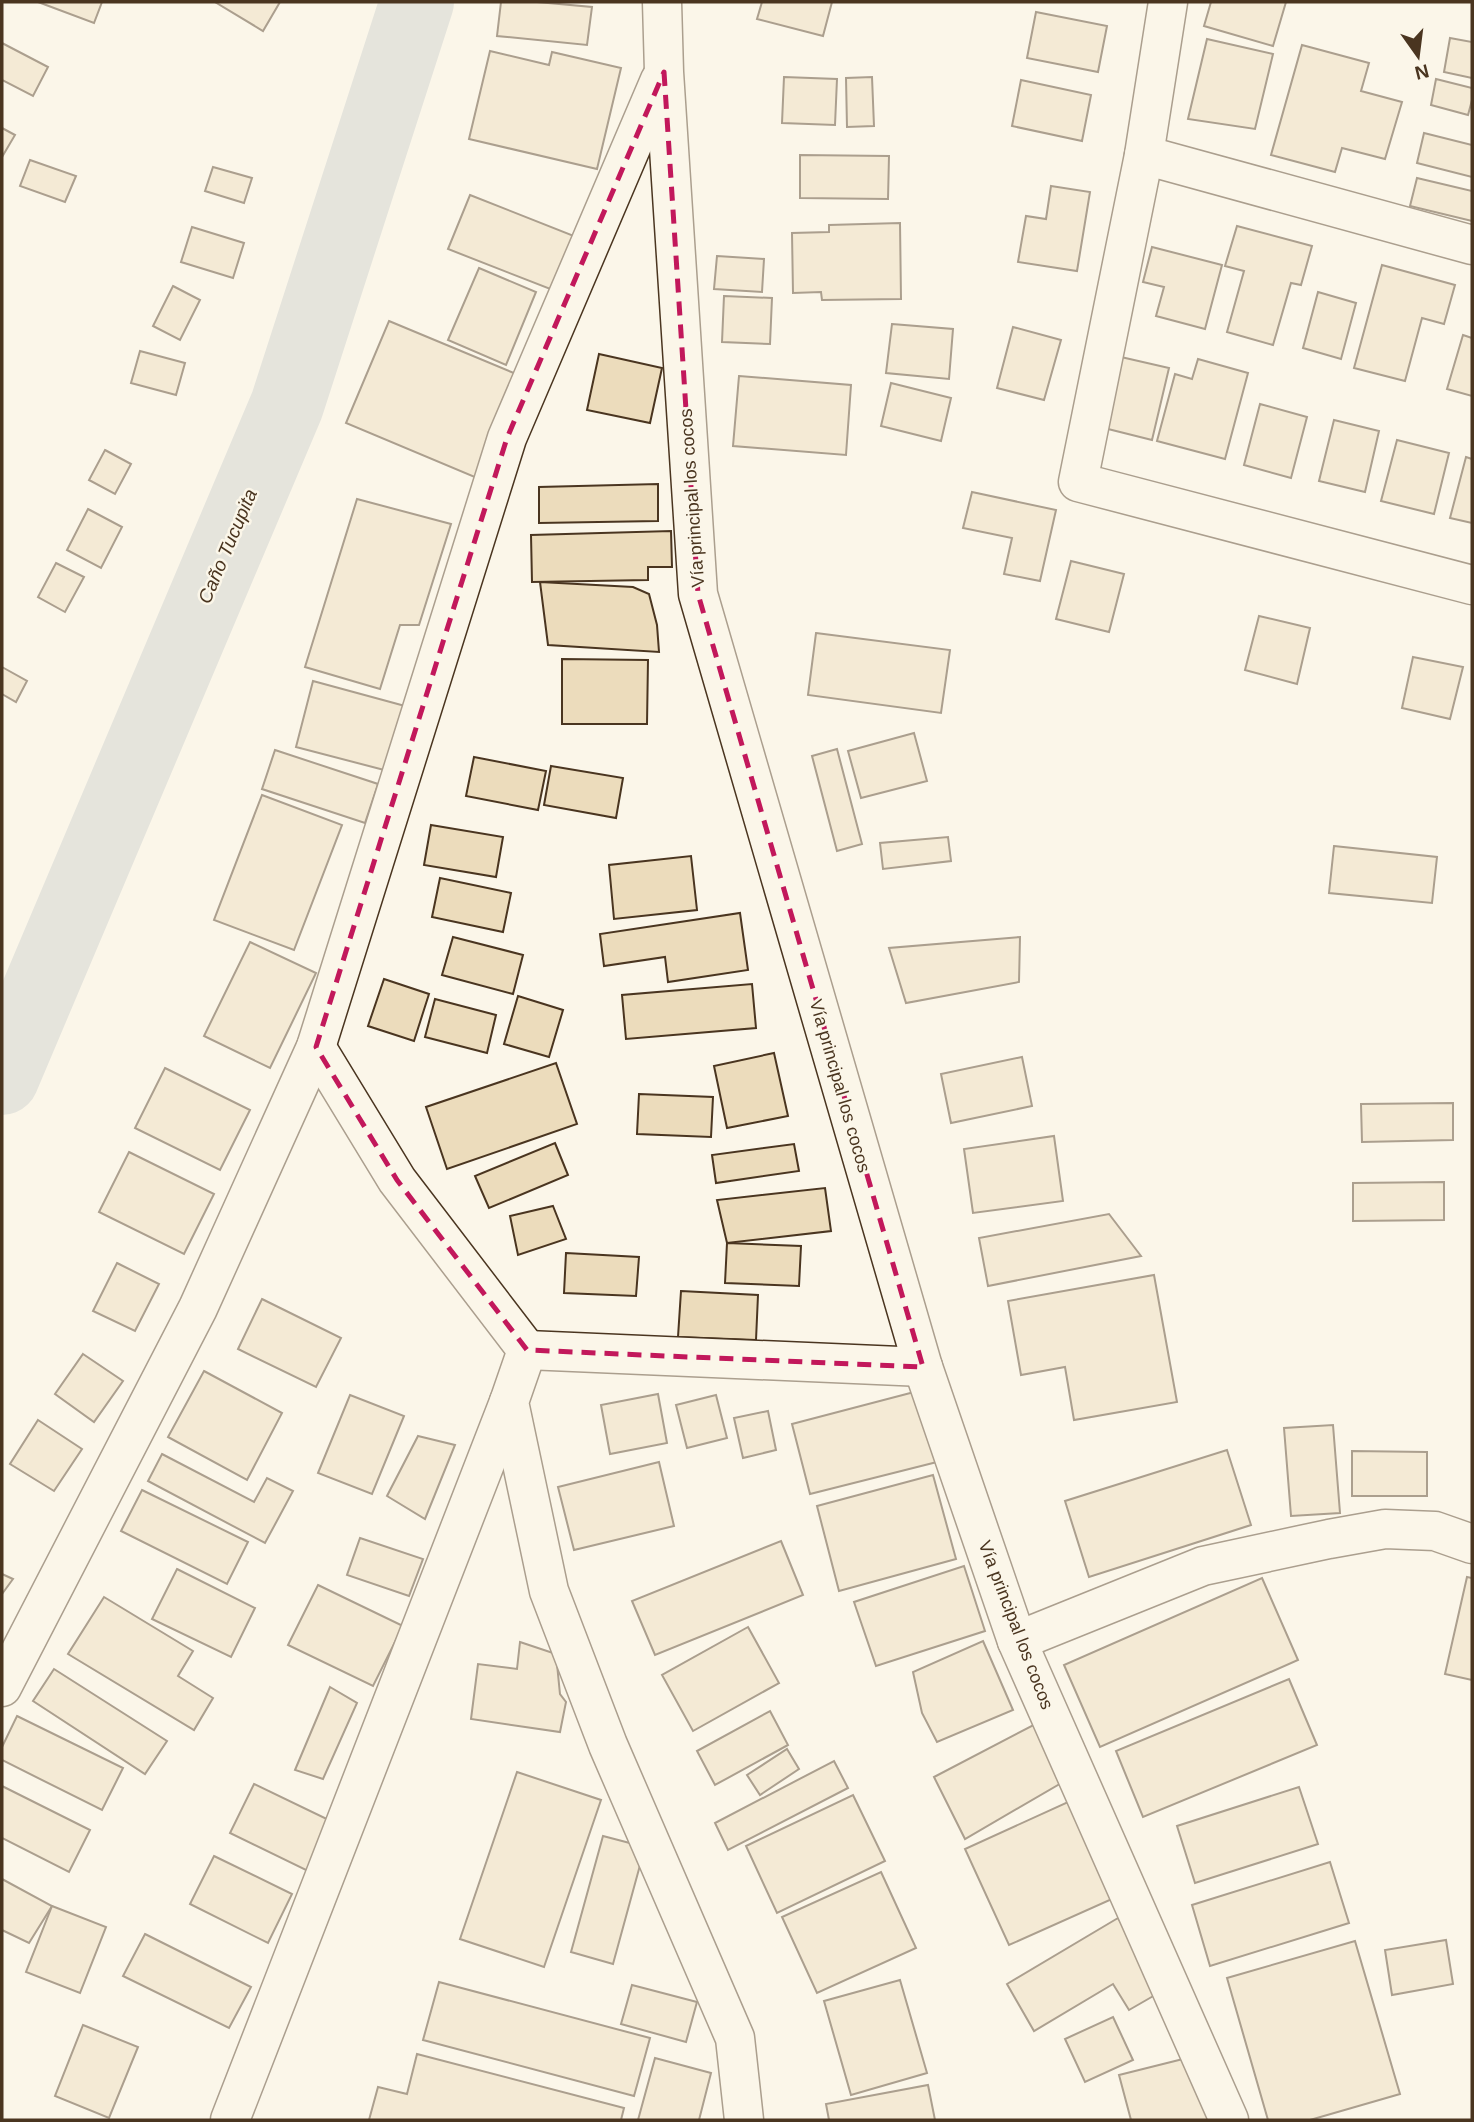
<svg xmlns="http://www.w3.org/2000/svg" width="1474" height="2122" viewBox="0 0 1474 2122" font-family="Arial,sans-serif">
	<rect width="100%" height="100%" fill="#fbf6e9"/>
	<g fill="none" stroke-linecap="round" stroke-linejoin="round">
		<!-- river -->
		<polyline stroke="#c9cecd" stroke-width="74" points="2,1078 287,405 417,2"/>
	</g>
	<!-- building -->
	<g fill="#ecdcbc" stroke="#4a3520" stroke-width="2">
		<polygon points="38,2 102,2 94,23"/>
		<polygon points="215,2 280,2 263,31"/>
		<polygon points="501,2 537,2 592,7 587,45 497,36"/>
		<polygon points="762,2 832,2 823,36 757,19"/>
		<polygon points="1211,2 1286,2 1273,46 1204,26"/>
		<polygon points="1036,12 1107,26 1098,72 1027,58"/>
		<polygon points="1450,38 1472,42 1472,78 1444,72"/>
		<polygon points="1207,39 1273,54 1255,129 1188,119"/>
		<polygon points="2,43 48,67 33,96 2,80"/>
		<polygon points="1302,45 1369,63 1361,91 1402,102 1385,159 1342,148 1335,172 1271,155"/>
		<polygon points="490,51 549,65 552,52 621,68 597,169 469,139"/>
		<polygon points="784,77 837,79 835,125 782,123"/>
		<polygon points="872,77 874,126 847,127 846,78"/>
		<polygon points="1436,79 1472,88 1472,100 1468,115 1431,105"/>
		<polygon points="1021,80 1091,95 1082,141 1012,126"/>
		<polygon points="2,128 15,135 2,157"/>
		<polygon points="1424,133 1472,145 1472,177 1417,163"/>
		<polygon points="800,155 889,156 888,199 800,198"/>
		<polygon points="30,160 76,176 65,202 20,186"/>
		<polygon points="213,167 252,178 244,203 205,191"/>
		<polygon points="1417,178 1472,191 1472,221 1410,206"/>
		<polygon points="1051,186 1090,192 1077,271 1018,262 1026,216 1046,219"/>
		<polygon points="470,195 579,238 558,292 448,249"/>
		<polygon points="900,223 901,299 822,300 821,292 793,293 792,233 829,232 829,225"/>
		<polygon points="1237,226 1312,246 1301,285 1291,283 1273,345 1227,332 1244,271 1225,266"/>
		<polygon points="192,227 244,243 233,278 181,262"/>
		<polygon points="1152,247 1222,265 1205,329 1156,316 1164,287 1143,282"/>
		<polygon points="717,256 764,259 762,292 714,289"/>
		<polygon points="1382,265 1455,285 1444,324 1422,318 1405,381 1354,368"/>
		<polygon points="479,268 536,292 506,365 448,340"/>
		<polygon points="173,286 200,300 180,340 153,326"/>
		<polygon points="1318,292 1356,303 1341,359 1303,348"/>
		<polygon points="724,296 772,298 770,344 722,342"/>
		<polygon points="389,321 521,376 477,478 346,423"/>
		<polygon points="892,324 953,329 949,379 886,373"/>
		<polygon points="1013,327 1061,340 1044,400 997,388"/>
		<polygon points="1463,335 1472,338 1472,396 1447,389"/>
		<polygon points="140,351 185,363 176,395 131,383"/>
		<polygon points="599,354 662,368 650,423 587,410"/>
		<polygon points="1121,357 1169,368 1152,440 1104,428"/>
		<polygon points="1198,359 1248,373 1225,459 1157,441 1175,374 1192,379"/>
		<polygon points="739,376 851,385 846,455 733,446"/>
		<polygon points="891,383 951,398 941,441 881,426"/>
		<polygon points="1260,404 1307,417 1291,478 1244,465"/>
		<polygon points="1334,420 1379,431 1365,492 1319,481"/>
		<polygon points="1397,440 1449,453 1434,514 1381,501"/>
		<polygon points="105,450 131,464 115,494 89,480"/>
		<polygon points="1466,457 1472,459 1472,523 1450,518"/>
		<polygon points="658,484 658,521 539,523 539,487"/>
		<polygon points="972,492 1056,510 1040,581 1004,574 1012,538 963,528"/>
		<polygon points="357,499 451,524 419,625 400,625 380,689 305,667"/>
		<polygon points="88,509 122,527 101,568 67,550"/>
		<polygon points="671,531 672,567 648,567 648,580 532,582 531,535"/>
		<polygon points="1071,561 1124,574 1109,632 1056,619"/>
		<polygon points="56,563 84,577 65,612 38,597"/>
		<polygon points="540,582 633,587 649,594 657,625 659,652 548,645"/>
		<polygon points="1259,616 1310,628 1297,684 1245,670"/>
		<polygon points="816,633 950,650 941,713 808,695"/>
		<polygon points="1413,657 1463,667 1450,719 1402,708"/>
		<polygon points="562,659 648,660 647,724 562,724"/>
		<polygon points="2,667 27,681 16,702 2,694"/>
		<polygon points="313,681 405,706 388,771 296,747"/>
		<polygon points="914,733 927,781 861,798 848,751"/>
		<polygon points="837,749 862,844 837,851 812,756"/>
		<polygon points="275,750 378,784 365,823 262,789"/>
		<polygon points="474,757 546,771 538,810 466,796"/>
		<polygon points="551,766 623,778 616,818 544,805"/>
		<polygon points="262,795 342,825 294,950 214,920"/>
		<polygon points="431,825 503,837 496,877 424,865"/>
		<polygon points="948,837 951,861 883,869 880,843"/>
		<polygon points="1334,846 1437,857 1432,903 1329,893"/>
		<polygon points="691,856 697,910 614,919 609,865"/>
		<polygon points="440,878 511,893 503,932 432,917"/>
		<polygon points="740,913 748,970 668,982 665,957 604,966 600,934"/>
		<polygon points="453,937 523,955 513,994 442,975"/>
		<polygon points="1020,937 1019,982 906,1003 889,948"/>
		<polygon points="250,942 316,973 270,1068 204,1036"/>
		<polygon points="384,979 429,994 414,1041 368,1026"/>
		<polygon points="752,984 756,1028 626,1039 622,995"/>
		<polygon points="518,996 563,1010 549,1057 504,1044"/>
		<polygon points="435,999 496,1015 487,1053 425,1037"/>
		<polygon points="774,1053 788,1116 727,1128 714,1066"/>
		<polygon points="1022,1057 1032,1106 951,1123 941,1074"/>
		<polygon points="556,1063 577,1124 447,1169 426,1107"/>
		<polygon points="165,1068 250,1110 220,1170 135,1128"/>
		<polygon points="639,1094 713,1097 711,1137 637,1134"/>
		<polygon points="1453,1103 1453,1140 1362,1142 1361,1104"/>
		<polygon points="1054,1136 1063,1201 973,1213 964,1149"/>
		<polygon points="555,1143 568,1175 489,1208 475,1176"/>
		<polygon points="794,1144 799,1171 716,1183 712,1155"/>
		<polygon points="129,1152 214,1194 184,1254 99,1212"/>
		<polygon points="1444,1182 1444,1220 1353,1221 1353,1183"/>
		<polygon points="825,1188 831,1231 727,1243 717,1200"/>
		<polygon points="553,1206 566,1239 518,1255 510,1216"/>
		<polygon points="1109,1214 1141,1256 988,1286 979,1238"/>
		<polygon points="727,1243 801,1246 799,1286 725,1283"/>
		<polygon points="566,1253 639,1257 636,1296 564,1293"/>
		<polygon points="117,1263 159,1284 135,1331 93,1311"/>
		<polygon points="1154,1275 1177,1402 1074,1420 1065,1367 1021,1375 1008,1301"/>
		<polygon points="681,1291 758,1295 756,1340 678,1337"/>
		<polygon points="262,1299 341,1338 316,1387 238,1349"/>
		<polygon points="83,1354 123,1381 94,1422 55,1394"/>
		<polygon points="204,1371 282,1413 247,1480 168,1437"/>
		<polygon points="918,1391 937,1462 810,1494 792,1424"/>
		<polygon points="658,1394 667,1443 610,1454 601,1405"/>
		<polygon points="350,1395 404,1416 372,1494 318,1473"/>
		<polygon points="716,1395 727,1438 687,1448 676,1405"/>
		<polygon points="768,1411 776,1450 743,1458 734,1418"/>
		<polygon points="38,1420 82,1449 54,1491 10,1464"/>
		<polygon points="1333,1425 1340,1513 1291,1516 1284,1428"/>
		<polygon points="418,1436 455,1445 425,1519 387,1496"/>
		<polygon points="1227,1450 1251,1525 1089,1577 1065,1501"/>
		<polygon points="1352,1451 1427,1452 1427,1496 1352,1496"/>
		<polygon points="162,1454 254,1502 267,1478 293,1491 265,1543 148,1481"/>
		<polygon points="659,1462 674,1526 574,1550 558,1487"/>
		<polygon points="933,1475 956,1559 839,1591 817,1506"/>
		<polygon points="142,1490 248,1542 227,1584 121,1531"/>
		<polygon points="360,1538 423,1559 409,1596 347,1575"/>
		<polygon points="781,1541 803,1595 655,1655 632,1601"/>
		<polygon points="964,1566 985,1631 876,1666 854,1602"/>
		<polygon points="177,1569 255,1608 231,1657 152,1619"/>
		<polygon points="2,1574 13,1579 2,1594"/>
		<polygon points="1467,1577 1472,1578 1472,1680 1445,1674"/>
		<polygon points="1262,1578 1298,1660 1100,1747 1064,1665"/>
		<polygon points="318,1585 403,1626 373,1686 288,1645"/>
		<polygon points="104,1597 193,1651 178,1676 213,1698 194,1730 68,1654"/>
		<polygon points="748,1627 779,1683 693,1731 662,1675"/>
		<polygon points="983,1641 1013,1710 937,1742 922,1713 913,1672"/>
		<polygon points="520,1642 556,1654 560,1694 566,1702 560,1732 471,1719 478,1664 517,1669"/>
		<polygon points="54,1669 167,1741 145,1774 33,1701"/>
		<polygon points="1289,1679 1317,1745 1143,1817 1116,1751"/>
		<polygon points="330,1687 357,1703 323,1779 295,1770"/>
		<polygon points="770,1711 788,1745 715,1785 697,1751"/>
		<polygon points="17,1716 123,1768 102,1810 2,1760 2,1747"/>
		<polygon points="1049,1717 1063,1782 965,1839 934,1777"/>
		<polygon points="787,1749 799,1769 760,1795 747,1775"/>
		<polygon points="834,1761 848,1788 728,1850 715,1823"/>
		<polygon points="517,1772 601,1800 544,1967 460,1939"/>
		<polygon points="254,1784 333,1822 308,1871 230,1833"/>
		<polygon points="2,1786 90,1830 69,1872 2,1838"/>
		<polygon points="1299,1787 1318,1844 1195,1883 1177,1826"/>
		<polygon points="853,1795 885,1861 777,1913 746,1846"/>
		<polygon points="1068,1802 1112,1899 1009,1945 965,1849"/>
		<polygon points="603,1836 645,1847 613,1964 571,1952"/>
		<polygon points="214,1856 292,1894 268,1943 190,1904"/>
		<polygon points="1330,1862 1349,1923 1210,1966 1192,1905"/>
		<polygon points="881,1872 916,1948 817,1993 782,1917"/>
		<polygon points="2,1879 52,1906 29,1943 2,1930"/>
		<polygon points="52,1906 106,1927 80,1993 26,1972"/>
		<polygon points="1118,1918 1162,1991 1129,2010 1113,1984 1034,2031 1007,1984"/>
		<polygon points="145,1934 251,1987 229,2028 123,1976"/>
		<polygon points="1446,1940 1453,1984 1392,1995 1385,1950"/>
		<polygon points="1355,1941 1400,2094 1310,2120 1268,2120 1227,1978"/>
		<polygon points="900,1980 927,2073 851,2095 824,2001"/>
		<polygon points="439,1982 650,2038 634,2096 423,2040"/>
		<polygon points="632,1985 697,2002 686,2042 621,2024"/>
		<polygon points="1113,2017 1133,2060 1085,2082 1065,2039"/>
		<polygon points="83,2025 138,2047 109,2118 55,2096"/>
		<polygon points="417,2054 624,2108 621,2120 369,2120 378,2087 407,2094"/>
		<polygon points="1195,2056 1211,2120 1131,2120 1119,2075"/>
		<polygon points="655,2058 711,2073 699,2120 638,2120"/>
		<polygon points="928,2085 935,2120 829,2120 826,2104"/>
	</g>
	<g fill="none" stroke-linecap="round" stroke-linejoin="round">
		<!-- minor casing -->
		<g stroke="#4a3520" stroke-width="41">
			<g id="minor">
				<polyline points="662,2 664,72 698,594 923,1367 1017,1641 1229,2120"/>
				<polyline points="1168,2 1144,155 1078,482 1472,585"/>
				<polyline points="1144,155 1472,245"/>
				<polyline points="316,1047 397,1180 527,1350 509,1402 549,1591 608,1745 735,2038 744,2120"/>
				<polyline points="527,1350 923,1367"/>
				<polyline points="1017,1641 1203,1566 1329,1539 1385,1529 1435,1531 1472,1544"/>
				<polyline points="2,1687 198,1308 316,1047 507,438 660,80"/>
				<polyline points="230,2120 509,1402"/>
			</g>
		</g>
		<!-- minor -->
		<use href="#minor" stroke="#fbf6e9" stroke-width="38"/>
	</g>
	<!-- marked area -->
	<path d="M0 0H1474V2122H0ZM 664,72 L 698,594 L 923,1367 L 527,1350 L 397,1180 L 316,1047 L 507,438 Z" fill="#fbf6e9" fill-opacity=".55" fill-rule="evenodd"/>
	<path fill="none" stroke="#c2185b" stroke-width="5" stroke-dasharray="14 9" stroke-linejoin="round" d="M 664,72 L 698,594 L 923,1367 L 527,1350 L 397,1180 L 316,1047 L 507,438 Z"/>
	<g text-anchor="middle" stroke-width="5" stroke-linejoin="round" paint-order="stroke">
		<!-- street labels -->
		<g font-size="18" fill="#4a3520" stroke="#fbf6e9">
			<text transform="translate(692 498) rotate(-94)" y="6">Vía principal los cocos</text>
			<text transform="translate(840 1086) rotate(74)" y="6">Vía principal los cocos</text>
			<text transform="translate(1016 1625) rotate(69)" y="6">Vía principal los cocos</text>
		</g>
		<!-- water labels -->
		<g font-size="19" font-style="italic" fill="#4a3520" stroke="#fbf6e9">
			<text transform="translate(227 546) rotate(-67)" y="7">Caño Tucupita</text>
		</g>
	</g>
	<!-- border -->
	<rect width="1474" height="2122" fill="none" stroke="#4a3520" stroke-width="7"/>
	<!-- north arrow -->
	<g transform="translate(1418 56) rotate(166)" stroke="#fbf6e9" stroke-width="5" paint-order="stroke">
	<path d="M0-5L12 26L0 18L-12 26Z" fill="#4a3520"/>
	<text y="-10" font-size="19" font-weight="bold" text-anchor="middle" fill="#4a3520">N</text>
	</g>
</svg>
